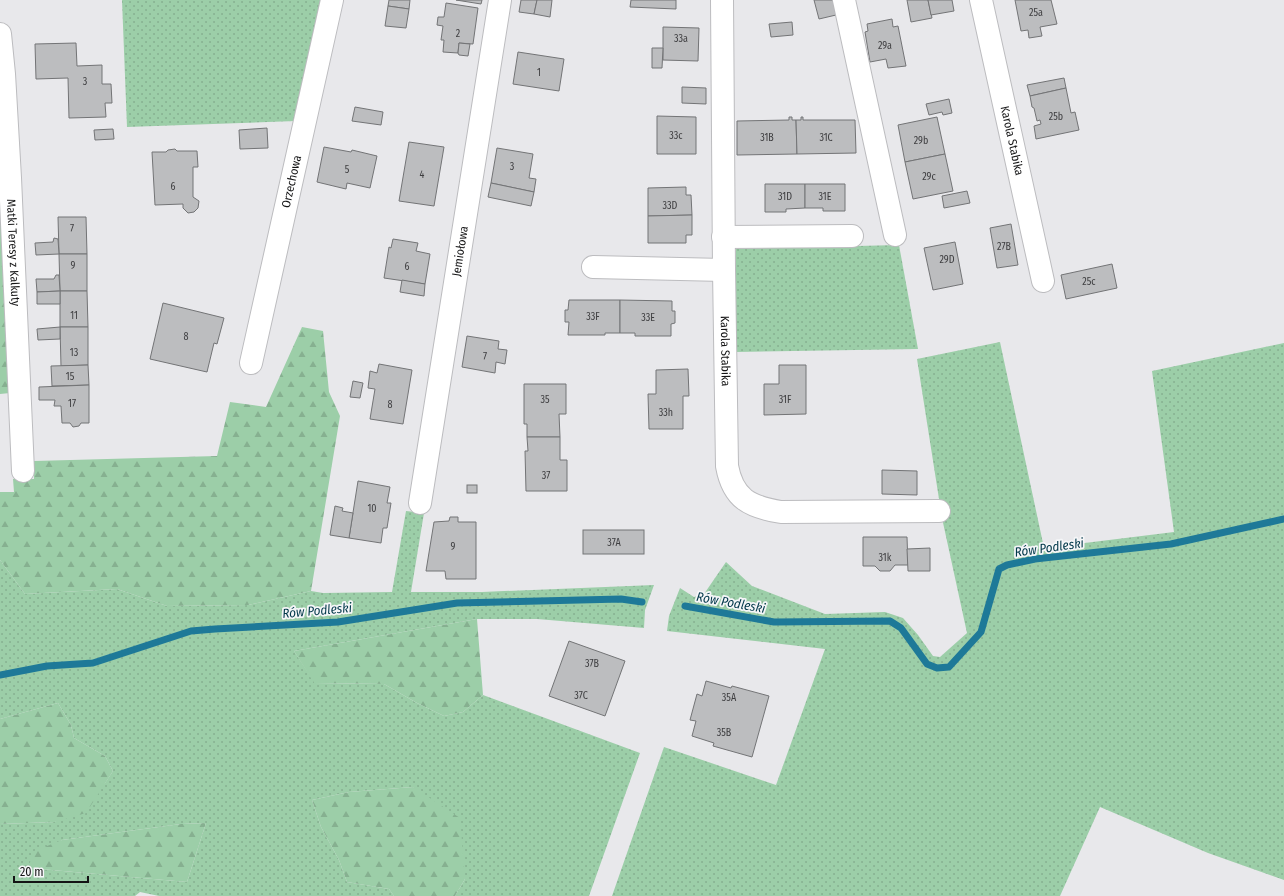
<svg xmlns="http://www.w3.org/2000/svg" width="1284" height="896" viewBox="0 0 1284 896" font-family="'Fira Sans Condensed',sans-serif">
	<defs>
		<pattern id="grass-dots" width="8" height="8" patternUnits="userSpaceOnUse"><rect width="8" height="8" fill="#9ccea8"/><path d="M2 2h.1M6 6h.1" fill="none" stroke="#86b090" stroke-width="1.8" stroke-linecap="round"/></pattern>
		<pattern id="forest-firs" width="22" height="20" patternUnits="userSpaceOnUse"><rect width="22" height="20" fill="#9ccea8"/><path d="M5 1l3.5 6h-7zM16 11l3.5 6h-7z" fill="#86b090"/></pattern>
	</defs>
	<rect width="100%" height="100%" fill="#e8e8eb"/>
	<!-- grass -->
	<g fill="url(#grass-dots)" fill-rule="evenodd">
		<polygon points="122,0 322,0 296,121 127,127"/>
		<polygon points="899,245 918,349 736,352 736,249"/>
		<polygon points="1000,342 1044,548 1174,532 1152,371 1284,343 1284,880 1208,853 1100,807 1060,896 612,896 664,747 776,785 825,649 667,631 669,616 680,588 694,597 704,594 726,562 752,586 825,614 885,612 903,618 918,635 933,656 940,657 967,633 942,518 917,359"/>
		<path d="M 406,511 L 424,513 L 411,592 L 482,592 L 654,585 L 645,610 L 644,628 L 537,619 L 477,619 L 294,651 L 315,683 L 384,684 L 417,703 L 444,716 L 463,712 L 483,695 L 640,753 L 589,896 L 455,896 L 465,879 L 413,787 L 349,792 L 312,800 L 321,827 L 339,860 L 347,882 L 389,889 L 394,896 L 159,896 L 140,892 L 135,896 L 0,896 L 0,824 L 55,822 L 105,783 L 113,771 L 105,756 L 74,738 L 71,725 L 58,703 L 0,719 L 0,560 L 25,594 L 117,589 L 167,606 L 248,605 L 311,591 L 323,593 L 392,592 ZM 206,823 L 187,882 L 29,868 L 62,840 L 181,824 Z"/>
	</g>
	<!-- forest -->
	<g fill="url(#forest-firs)">
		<polygon points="0,209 10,393 0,394"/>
		<polygon points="302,327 323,331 329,392 340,416 311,591 248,605 167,606 117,589 25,594 0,560 0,492 14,492 13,479 34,479 34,461 217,456 230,402 266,407"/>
		<polygon points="477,619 483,695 463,712 444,716 417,703 384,684 314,683 294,651"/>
		<polygon points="58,703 71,725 74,738 105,756 113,771 86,813 55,822 0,824 0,719"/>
		<polygon points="413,787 460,818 465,879 455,896 394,896 389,889 347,882 339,860 321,827 312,800 349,792"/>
		<polygon points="206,823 187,882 29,868 32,852 62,840 181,824"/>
	</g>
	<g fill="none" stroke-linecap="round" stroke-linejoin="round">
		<!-- stream -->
		<g stroke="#1e7998" stroke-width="7">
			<polyline points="685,606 774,622 890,621 901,628 927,664 937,668 949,667 981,632 999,569 1007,565 1035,559 1171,544 1284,519"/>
			<polyline points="0,675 47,666 93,663 191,631 215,629 338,622 457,603 621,599 642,602"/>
		</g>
	</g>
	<!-- building -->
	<g fill="#bcbdbf" stroke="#737476">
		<polygon points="389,0 410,0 409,9 388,6"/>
		<polygon points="456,0 482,0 481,4"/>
		<polygon points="521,0 537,0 534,14 519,12"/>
		<polygon points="537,0 552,0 550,17 534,14"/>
		<polygon points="631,0 676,0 676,9 630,7"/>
		<polygon points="814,0 833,0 836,15 819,19"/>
		<polygon points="907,0 928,0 932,18 911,22"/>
		<polygon points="928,0 952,0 954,11 931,15"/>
		<polygon points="1015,0 1051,0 1057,24 1040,27 1042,36 1029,38 1028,30 1021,31"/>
		<polygon points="446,3 478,8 473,44 459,43 458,53 443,52 444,40 441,40 443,26 437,25 438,17 444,17"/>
		<polygon points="388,6 409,9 406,28 385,26"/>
		<polygon points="892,19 893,27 898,26 906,66 888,68 886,59 870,62 865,32 868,31 867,24"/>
		<polygon points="792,22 793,35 771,37 769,24"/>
		<polygon points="663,27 699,28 698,61 663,60"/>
		<polygon points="76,43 77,66 102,65 102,84 111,84 112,103 105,103 106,117 69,118 68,78 36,79 35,44"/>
		<polygon points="459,43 470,44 468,56 459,55 458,53"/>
		<polygon points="652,48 663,48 662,68 652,68"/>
		<polygon points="518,52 564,59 559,91 513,84"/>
		<polygon points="1064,78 1066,88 1030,96 1027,85"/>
		<polygon points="682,87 706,88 706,104 682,103"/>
		<polygon points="1066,88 1071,113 1075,112 1079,130 1036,139 1034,126 1041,124 1040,120 1037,121 1034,108 1032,107 1030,96"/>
		<polygon points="949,99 952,113 943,115 942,112 929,115 926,104"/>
		<polygon points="355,107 383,112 381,125 352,121"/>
		<polygon points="657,116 696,117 696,154 657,154"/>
		<polygon points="789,117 792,117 792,120 796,120 797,154 737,155 737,121 789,120"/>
		<polygon points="801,117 803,117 803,120 855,120 856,153 797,154 796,120 801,120"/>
		<polygon points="937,117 945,154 905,162 898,125"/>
		<polygon points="267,128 268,148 240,149 239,130"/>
		<polygon points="113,129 114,139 95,140 94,130"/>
		<polygon points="409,142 444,147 434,206 399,201"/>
		<polygon points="324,147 351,152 352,150 377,156 370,188 347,183 346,189 317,182"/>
		<polygon points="497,148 533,154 529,178 536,179 534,192 491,183"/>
		<polygon points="175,149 177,151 197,151 198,167 193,167 193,197 199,201 198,208 194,212 188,213 183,208 183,204 155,205 152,152 166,152 168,150"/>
		<polygon points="945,154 953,191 913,199 905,162"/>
		<polygon points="491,183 534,192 531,206 488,197"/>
		<polygon points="765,184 805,184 805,208 786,209 786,212 765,212"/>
		<polygon points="805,184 845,184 845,211 823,211 823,208 805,208"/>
		<polygon points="686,187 686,195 691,195 692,215 648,216 648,188"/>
		<polygon points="967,191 970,203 944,208 942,196"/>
		<polygon points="692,215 692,235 686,235 686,243 648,243 648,216"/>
		<polygon points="58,217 86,217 87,254 59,254"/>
		<polygon points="1011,224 1018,265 997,268 990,228"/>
		<polygon points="54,238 58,239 59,254 36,255 35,243 53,242"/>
		<polygon points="393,239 418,243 416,251 430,254 425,284 384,278 389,247 391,248"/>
		<polygon points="955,242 963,284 933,290 924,248"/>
		<polygon points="59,254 87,254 87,291 60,291"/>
		<polygon points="1112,264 1117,288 1066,299 1061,275"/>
		<polygon points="56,275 59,275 60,291 37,292 36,279 54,279"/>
		<polygon points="402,280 425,284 424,296 400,292"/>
		<polygon points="60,291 87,291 88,327 60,327"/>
		<polygon points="60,291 60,304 37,304 37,292"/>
		<polygon points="569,300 620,300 620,333 605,333 605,335 568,335 569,322 565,322 565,310 568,310"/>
		<polygon points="620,300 672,301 672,311 675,311 675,323 671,324 671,336 635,336 635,333 620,333"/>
		<polygon points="163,303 224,318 217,344 214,343 207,372 150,359"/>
		<polygon points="60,327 88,327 88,365 61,366"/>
		<polygon points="60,327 60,339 38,340 37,329"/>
		<polygon points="467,336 499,341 498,349 507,350 505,364 496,362 495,373 462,367"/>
		<polygon points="379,364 412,370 403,424 370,419 375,389 368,388 370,371 377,373"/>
		<polygon points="88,365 89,385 52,386 51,366"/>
		<polygon points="779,365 806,365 806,414 764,415 764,384 779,384"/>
		<polygon points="688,369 689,396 683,396 683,429 649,429 648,394 656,394 656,370"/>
		<polygon points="353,381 363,383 360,398 350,397"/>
		<polygon points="524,384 566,384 566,414 559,414 560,437 527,437 527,424 524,424"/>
		<polygon points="89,385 89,423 81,423 79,426 73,427 70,423 62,423 61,406 54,406 55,400 39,400 39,387"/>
		<polygon points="527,437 560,437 560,460 567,460 567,491 526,491 525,451 528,451"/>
		<polygon points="882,470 917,471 917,495 882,494"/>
		<polygon points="358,481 390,487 387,503 391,503 387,528 383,528 381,543 349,538"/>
		<rect x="467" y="485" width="10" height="8"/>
		<polygon points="335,506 343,508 342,511 353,513 349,538 330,535"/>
		<polygon points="450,517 458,517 458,522 476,522 476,579 446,579 445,571 426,571 434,522 449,521"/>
		<rect x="583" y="530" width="61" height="24"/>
		<polygon points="863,537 907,537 908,565 895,565 890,571 880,571 875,566 863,566"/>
		<polygon points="930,548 930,571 908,571 907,549"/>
		<polygon points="569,641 625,661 605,716 549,696"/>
		<polygon points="706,681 731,688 732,686 769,696 752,757 713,746 714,743 692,736 696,721 690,720 697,694 702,696"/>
	</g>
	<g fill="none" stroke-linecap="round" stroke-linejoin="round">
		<!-- minor casing -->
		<g stroke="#bcbcbf" stroke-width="24">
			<g id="minor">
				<path id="s1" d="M 722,0 L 724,270 L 727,466 C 733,499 750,507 781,512 L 939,511"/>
				<polyline points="844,0 895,235"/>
				<path id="s2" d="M 981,0 L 1043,281"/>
				<path id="s3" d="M 0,34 L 4,74 L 10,178 L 23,471"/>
				<polyline points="723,237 852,236"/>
				<polyline points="593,267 724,270"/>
				<path id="s4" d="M 251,363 L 332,0"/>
				<path id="s5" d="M 420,503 L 500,0"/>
			</g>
		</g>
		<!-- minor -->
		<use href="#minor" stroke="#fff" stroke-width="22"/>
	</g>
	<g text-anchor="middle" stroke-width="3.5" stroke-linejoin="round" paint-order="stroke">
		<!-- number labels -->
		<g font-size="10" fill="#3e3e40">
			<text x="1036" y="16">25a</text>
			<text x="458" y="37">2</text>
			<text x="681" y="42">33a</text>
			<text x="885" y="49">29a</text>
			<text x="539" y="76">1</text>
			<text x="85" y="85">3</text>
			<text x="1056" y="120">25b</text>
			<text x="676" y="139">33c</text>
			<text x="767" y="141">31B</text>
			<text x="826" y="141">31C</text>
			<text x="921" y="144">29b</text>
			<text x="512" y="170">3</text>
			<text x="347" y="173">5</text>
			<text x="422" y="178">4</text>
			<text x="929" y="180">29c</text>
			<text x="173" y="190">6</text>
			<text x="785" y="200">31D</text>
			<text x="825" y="200">31E</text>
			<text x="670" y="209">33D</text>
			<text x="72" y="232">7</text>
			<text x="1004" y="250">27B</text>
			<text x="947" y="263">29D</text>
			<text x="73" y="269">9</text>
			<text x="407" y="270">6</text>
			<text x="1089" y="285">25c</text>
			<text x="74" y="319">11</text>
			<text x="593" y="320">33F</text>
			<text x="648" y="321">33E</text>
			<text x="186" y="340">8</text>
			<text x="74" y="356">13</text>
			<text x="485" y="360">7</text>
			<text x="70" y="380">15</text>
			<text x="545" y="403">35</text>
			<text x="785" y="403">31F</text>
			<text x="72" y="407">17</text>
			<text x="390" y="408">8</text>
			<text x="666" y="416">33h</text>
			<text x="546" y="479">37</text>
			<text x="372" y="512">10</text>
			<text x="614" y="546">37A</text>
			<text x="453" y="550">9</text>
			<text x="885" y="561">31k</text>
			<text x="592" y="667">37B</text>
			<text x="581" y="699">37C</text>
			<text x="729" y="701">35A</text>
			<text x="724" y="736">35B</text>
		</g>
		<!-- street labels -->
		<g font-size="12" fill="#141415" stroke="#f5f6f8">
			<text dy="4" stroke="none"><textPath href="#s2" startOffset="144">Karola Stabika</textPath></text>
			<text dy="4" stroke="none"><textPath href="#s4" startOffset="186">Orzechowa</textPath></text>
			<text dy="4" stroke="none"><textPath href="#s3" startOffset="219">Matki Teresy z Kalkuty</textPath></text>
			<text dy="4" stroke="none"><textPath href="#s5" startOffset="255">Jemiołowa</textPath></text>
			<text dy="4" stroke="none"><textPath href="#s1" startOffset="351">Karola Stabika</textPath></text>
		</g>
		<!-- water labels -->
		<g font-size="13" font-style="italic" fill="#003749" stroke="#f5f6f8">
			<text transform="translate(1049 547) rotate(-8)" y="5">Rów Podleski</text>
			<text transform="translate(731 602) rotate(10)" y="5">Rów Podleski</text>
			<text transform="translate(317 610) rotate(-5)" y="5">Rów Podleski</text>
		</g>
	</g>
	<!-- scale -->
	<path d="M14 876v6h74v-6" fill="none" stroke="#141415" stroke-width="2"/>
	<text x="20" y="876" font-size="12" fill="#141415" stroke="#f5f6f8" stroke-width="3" paint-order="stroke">20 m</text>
</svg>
